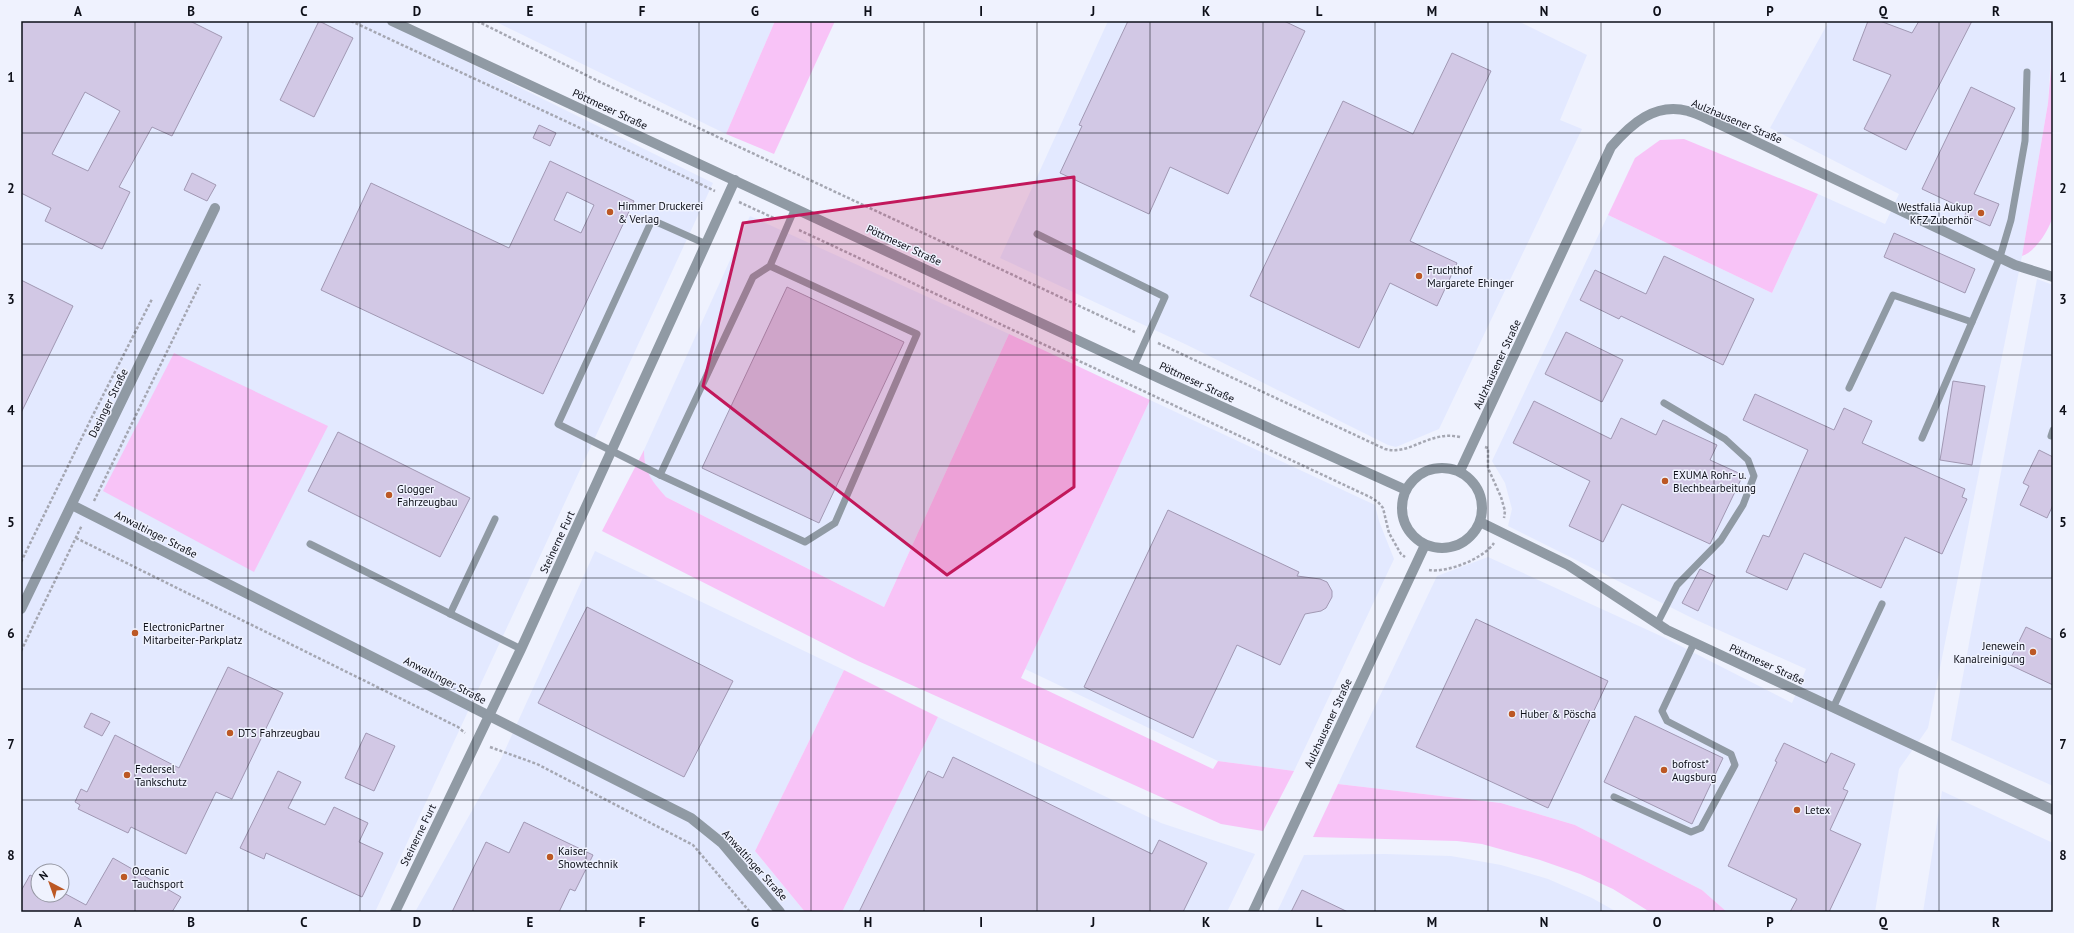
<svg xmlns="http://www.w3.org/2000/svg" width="2074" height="933" viewBox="0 0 2074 933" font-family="'PT Sans',sans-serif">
	<rect width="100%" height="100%" fill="#eff2fe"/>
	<!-- built -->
	<g fill="#e3e9ff" fill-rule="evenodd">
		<path d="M 21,21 L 385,21 L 713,183 L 375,912 L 21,912 ZM 38,871 L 62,871 L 62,895 L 38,895 Z"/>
		<polygon points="494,21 775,21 726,134"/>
		<polygon points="1108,21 1518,21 1587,55 1560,120 1582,129 1439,429 1396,447 1388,445 1187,345 1000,258"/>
		<polygon points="1829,21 2053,21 2048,103 2022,256 1928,728 1899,769 1875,912 1727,912 1702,890 1575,825 1501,803 1338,784 1437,576 1488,557 1663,637 1792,703 1806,669 1694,619 1508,526 1512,509 1505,483 1492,461 1608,215 1772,293 1818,194 1885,224 1899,194 1770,128"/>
		<polygon points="750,216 1009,334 884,607 666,497 653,483 644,465 644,450"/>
		<polygon points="2037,279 2053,285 2053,786 1951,740"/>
		<polygon points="1150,400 1375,505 1379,521 1394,559 1294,771 1218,761 1025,669"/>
		<polygon points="595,551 844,670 755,851 805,912 415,912 501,759"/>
		<polygon points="938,717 1161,823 1255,854 1227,912 842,912"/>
		<polygon points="1942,791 2053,843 2053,912 1923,912"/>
		<polygon points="1385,854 1451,856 1501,865 1548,879 1592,898 1617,912 1277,912 1304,855"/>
	</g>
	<!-- green -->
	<g fill="#f8c3f7">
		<polygon points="775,21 835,21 774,154 726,134"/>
		<path d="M 2053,44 L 2053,215 C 2050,229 2036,251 2022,256 L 2048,103 Z"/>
		<polygon points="1684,139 1818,194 1772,293 1608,215 1635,158 1660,140"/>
		<path d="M 1009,334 L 1150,400 L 1021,678 L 1213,769 L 1218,761 L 1294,771 L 1263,831 L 1221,824 L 858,661 L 602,531 L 644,450 C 644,472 652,481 666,497 L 884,607 Z"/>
		<polygon points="174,353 328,426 254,572 103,491"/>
		<polygon points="844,670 938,717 842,912 805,912 755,851"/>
		<polygon points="1338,784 1501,803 1575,825 1702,890 1727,912 1650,912 1613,889 1580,874 1540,860 1482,844 1457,841 1313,837"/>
	</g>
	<!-- building -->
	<g fill="#d2c8e5" stroke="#a198b3" fill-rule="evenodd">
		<path d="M 21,21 L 190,21 L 222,37 L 172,136 L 152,127 L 119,187 L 130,192 L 102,249 L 45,221 L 51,208 L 21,193 ZM 85,92 L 120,111 L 88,171 L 52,154 Z"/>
		<polygon points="319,21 353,38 314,117 280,100"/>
		<polygon points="1128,21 1284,21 1305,31 1228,194 1170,167 1149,214 1060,173 1082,126 1079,125"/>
		<polygon points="1868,21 1880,21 1912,33 1919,21 1972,21 1906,150 1864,129 1891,75 1853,60"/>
		<polygon points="1452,53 1491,71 1410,241 1457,263 1437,306 1390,283 1359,348 1250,296 1343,101 1413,134"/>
		<polygon points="1971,87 2015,108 1974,194 1999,204 1990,226 1965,215 1967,210 1922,189"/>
		<polygon points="539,125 556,133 550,146 533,138"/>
		<path d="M 550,161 L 634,201 L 543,394 L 321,290 L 371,183 L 509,248 ZM 567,192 L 594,205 L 581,233 L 554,220 Z"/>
		<polygon points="192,173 216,185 207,201 184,190"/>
		<polygon points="1894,233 1975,269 1965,293 1884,257"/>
		<polygon points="1664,256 1754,299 1723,365 1621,316 1619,319 1580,300 1595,270 1646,294"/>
		<polygon points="21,280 73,306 21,413"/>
		<polygon points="787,287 904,342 819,523 702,468"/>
		<polygon points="1566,332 1623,360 1602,402 1545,374"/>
		<polygon points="1953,381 1985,386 1972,465 1940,460"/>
		<polygon points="1755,394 1834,430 1844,408 1872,421 1862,443 1965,489 1962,497 1967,499 1942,554 1905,537 1881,588 1804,553 1787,590 1746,572 1763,535 1769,537 1808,450 1743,420"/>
		<polygon points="1534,401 1611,439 1621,418 1656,435 1663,420 1717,445 1710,460 1743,475 1710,544 1622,504 1603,542 1569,526 1590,481 1513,443"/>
		<polygon points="338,432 470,498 440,557 308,491"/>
		<polygon points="2039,450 2053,457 2053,505 2047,518 2020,505 2029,486 2023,483"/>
		<polygon points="1168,510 1299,572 1297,576 1320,579 1327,582 1332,591 1332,597 1326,608 1321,611 1305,614 1280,665 1237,645 1193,738 1084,687"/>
		<polygon points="1700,569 1715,576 1698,611 1682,603"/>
		<polygon points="587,607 733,681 684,777 538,703"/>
		<polygon points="1476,619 1608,681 1548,808 1416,747"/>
		<polygon points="2026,627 2053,640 2053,685 2008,664"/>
		<polygon points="228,667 283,693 232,799 216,792 186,854 131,827 128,833 78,809 80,805 75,802 81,789 87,792 115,735 179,768"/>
		<polygon points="91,713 110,722 102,736 84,727"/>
		<polygon points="1635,716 1723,758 1692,824 1604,782"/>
		<polygon points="366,733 395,746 374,791 345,778"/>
		<polygon points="1784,743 1826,763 1831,753 1855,764 1843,789 1848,791 1830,830 1861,844 1829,912 1790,912 1797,899 1728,866 1777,762 1775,761"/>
		<polygon points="953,757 1152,854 1159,840 1207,863 1183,912 859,912 928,771 943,778"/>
		<polygon points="278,771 301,782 288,808 325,825 334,807 368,823 359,842 383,853 362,897 266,853 264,859 240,848"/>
		<polygon points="524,822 593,855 575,891 570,889 559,912 452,912 486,842 509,853"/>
		<polygon points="113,858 181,897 172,912 21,912 21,891 30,875 38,879 38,895 62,895 62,892 86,905"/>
		<polygon points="1302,890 1348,912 1291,912"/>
	</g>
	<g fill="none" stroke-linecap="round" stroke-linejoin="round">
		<!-- path -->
		<g stroke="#a5a7b2" stroke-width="2.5" stroke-dasharray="3 2" stroke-linecap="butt">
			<polyline points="351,21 715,191"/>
			<polyline points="477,21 598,81 1135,332"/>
			<polyline points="739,202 776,219"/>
			<polyline points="799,230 1370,497 1378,502 1383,508 1389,533 1401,554 1405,557"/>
			<path d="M 1158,343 L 1385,449 C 1410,456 1429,430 1460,437"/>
			<polyline points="1485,447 1488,448 1488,468 1501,497 1505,511 1504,518"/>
			<polyline points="94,501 200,284"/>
			<polyline points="76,538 458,727 465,733"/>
			<polyline points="21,562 92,417 152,299"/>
			<path d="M 1429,570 C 1447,573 1483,559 1494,543"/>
			<polyline points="21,651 82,525"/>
			<polyline points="490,747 537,764 693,845 750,912"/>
		</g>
		<!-- service -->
		<g stroke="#909aa4" stroke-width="7">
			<polyline points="1037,234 1165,297 1134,366"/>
			<polyline points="770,266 917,334 835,523 805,542 660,475 753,277 770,266 795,208"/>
			<polyline points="1849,388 1893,295 1972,322"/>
			<polyline points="2051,436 2053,430"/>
			<polyline points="1922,438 2000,257 2011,220 2025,141 2027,72"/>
			<polyline points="660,475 558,424 652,220 706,244"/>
			<polyline points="310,544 521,649"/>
			<polyline points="450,614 495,519"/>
			<polyline points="1657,624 1677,585 1721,540 1743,505 1754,476 1748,460 1725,439 1664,403"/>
			<polyline points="1833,708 1882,604"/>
			<polyline points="1614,797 1691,832 1701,828 1735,765 1731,754 1667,721 1662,711 1694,643"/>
		</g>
		<!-- minor -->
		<g stroke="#909aa4" stroke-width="10">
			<polyline points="392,21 1163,380 1406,490"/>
			<circle cx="1442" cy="508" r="40"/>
			<path d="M 1460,471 L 1611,147 C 1631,124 1655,102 1688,111 C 1698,113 1709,120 1719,124 L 2015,265 L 2053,277"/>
			<polyline points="72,505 691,818 722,843 780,912"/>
			<polyline points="1480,522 1568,565 1667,630 2053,810"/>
			<polyline points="21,609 215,208"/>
			<polyline points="395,912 521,649 735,180"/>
			<polyline points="1253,912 1425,545"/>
		</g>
	</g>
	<!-- marked area -->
	<path fill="#c2185b" fill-opacity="0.2" stroke="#c2185b" stroke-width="3" stroke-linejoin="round" d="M 1074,177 L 1074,487 L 947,575 L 703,386 L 743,223 Z"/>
	<!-- grid -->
	<path fill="none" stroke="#0d0f18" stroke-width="1" stroke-opacity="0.55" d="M 135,21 L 135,912M 248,21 L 248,912M 360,21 L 360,912M 473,21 L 473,912M 586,21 L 586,912M 699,21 L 699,912M 811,21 L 811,912M 924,21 L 924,912M 1037,21 L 1037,912M 1150,21 L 1150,912M 1263,21 L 1263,912M 1375,21 L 1375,912M 1488,21 L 1488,912M 1601,21 L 1601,912M 1714,21 L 1714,912M 1826,21 L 1826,912M 1939,21 L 1939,912M 21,133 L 2053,133M 21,244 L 2053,244M 21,355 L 2053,355M 21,466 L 2053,466M 21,578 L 2053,578M 21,689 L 2053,689M 21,800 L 2053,800"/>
	<!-- markers -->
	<g fill="#bc5824" stroke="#eff2fe" stroke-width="1.5">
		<circle cx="610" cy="212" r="4"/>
		<circle cx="1981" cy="213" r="4"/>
		<circle cx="1419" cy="276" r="4"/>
		<circle cx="1665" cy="481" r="4"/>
		<circle cx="389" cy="495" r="4"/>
		<circle cx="135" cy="633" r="4"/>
		<circle cx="2033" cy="652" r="4"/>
		<circle cx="1512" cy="714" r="4"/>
		<circle cx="230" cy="733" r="4"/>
		<circle cx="1664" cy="770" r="4"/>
		<circle cx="127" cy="775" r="4"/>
		<circle cx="1797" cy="810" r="4"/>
		<circle cx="550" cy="857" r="4"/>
		<circle cx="124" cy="877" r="4"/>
	</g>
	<g text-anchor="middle" stroke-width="3" stroke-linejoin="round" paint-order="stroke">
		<!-- street labels -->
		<g font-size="11" fill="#0d0f18" stroke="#eff2fe">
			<text transform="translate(610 109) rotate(25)" y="4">Pöttmeser Straße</text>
			<text transform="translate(1737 121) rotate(23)" y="4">Aulzhausener Straße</text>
			<text transform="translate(904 245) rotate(25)" y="4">Pöttmeser Straße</text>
			<text transform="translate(1497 364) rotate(-65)" y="4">Aulzhausener Straße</text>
			<text transform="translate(1197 382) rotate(25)" y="4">Pöttmeser Straße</text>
			<text transform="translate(108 403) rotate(-64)" y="4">Dasinger Straße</text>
			<text transform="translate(156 534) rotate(27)" y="4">Anwaltinger Straße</text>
			<text transform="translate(557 542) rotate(-65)" y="4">Steinerne Furt</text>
			<text transform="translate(1767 664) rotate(25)" y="4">Pöttmeser Straße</text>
			<text transform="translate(445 680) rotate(27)" y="4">Anwaltinger Straße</text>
			<text transform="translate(1328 723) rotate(-65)" y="4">Aulzhausener Straße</text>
			<text transform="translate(418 835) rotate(-64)" y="4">Steinerne Furt</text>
			<text transform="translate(755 865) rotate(48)" y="4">Anwaltinger Straße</text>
		</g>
		<!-- poi labels -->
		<g font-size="11" fill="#0d0f18" stroke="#eff2fe" text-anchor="start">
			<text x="618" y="210">Himmer Druckerei<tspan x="618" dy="13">&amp; Verlag</tspan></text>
			<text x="1973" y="211" text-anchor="end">Westfalia Aukup<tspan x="1973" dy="13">KFZ Zuberhör</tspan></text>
			<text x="1427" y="274">Fruchthof<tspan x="1427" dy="13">Margarete Ehinger</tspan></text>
			<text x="1673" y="479">EXUMA Rohr- u.<tspan x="1673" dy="13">Blechbearbeitung</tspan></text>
			<text x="397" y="493">Glogger<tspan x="397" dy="13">Fahrzeugbau</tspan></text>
			<text x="143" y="631">ElectronicPartner<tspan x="143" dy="13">Mitarbeiter-Parkplatz</tspan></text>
			<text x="2025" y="650" text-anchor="end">Jenewein<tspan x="2025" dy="13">Kanalreinigung</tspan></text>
			<text x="1520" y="718">Huber &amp; Pöscha</text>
			<text x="238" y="737">DTS Fahrzeugbau</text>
			<text x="1672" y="768">bofrost*<tspan x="1672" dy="13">Augsburg</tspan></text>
			<text x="135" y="773">Federsel<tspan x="135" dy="13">Tankschutz</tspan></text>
			<text x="1805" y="814">Letex</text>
			<text x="558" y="855">Kaiser<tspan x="558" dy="13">Showtechnik</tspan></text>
			<text x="132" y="875">Oceanic<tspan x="132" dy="13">Tauchsport</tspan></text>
		</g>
	</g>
	<!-- border -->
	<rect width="2074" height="933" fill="none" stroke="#eff2fe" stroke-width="44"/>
	<!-- north arrow -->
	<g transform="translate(50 883) rotate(319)"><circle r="19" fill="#eff2fe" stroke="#9597a2"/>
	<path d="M0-3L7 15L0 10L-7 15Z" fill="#bc5824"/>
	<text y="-6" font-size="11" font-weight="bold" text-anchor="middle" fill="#0d0f18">N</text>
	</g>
	<rect x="22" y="22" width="2030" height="889" fill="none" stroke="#0d0f18" stroke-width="1.5"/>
	<g font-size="13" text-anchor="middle" font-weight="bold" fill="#0d0f18">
		<text x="78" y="16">A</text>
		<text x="191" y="16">B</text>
		<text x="304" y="16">C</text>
		<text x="417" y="16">D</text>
		<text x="530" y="16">E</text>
		<text x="642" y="16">F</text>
		<text x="755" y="16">G</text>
		<text x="868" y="16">H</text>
		<text x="981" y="16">I</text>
		<text x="1093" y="16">J</text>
		<text x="1206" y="16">K</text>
		<text x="1319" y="16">L</text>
		<text x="1432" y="16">M</text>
		<text x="1544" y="16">N</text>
		<text x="1657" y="16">O</text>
		<text x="1770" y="16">P</text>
		<text x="1883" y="16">Q</text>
		<text x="1996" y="16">R</text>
		<text x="11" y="82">1</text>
		<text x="2063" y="82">1</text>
		<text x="11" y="193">2</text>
		<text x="2063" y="193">2</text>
		<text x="11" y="304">3</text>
		<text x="2063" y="304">3</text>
		<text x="11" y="415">4</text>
		<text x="2063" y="415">4</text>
		<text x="11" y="527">5</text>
		<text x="2063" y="527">5</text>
		<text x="11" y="638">6</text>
		<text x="2063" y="638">6</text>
		<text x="11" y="749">7</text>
		<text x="2063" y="749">7</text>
		<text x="11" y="860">8</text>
		<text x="2063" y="860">8</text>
		<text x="78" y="927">A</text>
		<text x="191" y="927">B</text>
		<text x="304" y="927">C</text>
		<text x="417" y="927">D</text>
		<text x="530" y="927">E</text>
		<text x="642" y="927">F</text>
		<text x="755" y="927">G</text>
		<text x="868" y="927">H</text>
		<text x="981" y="927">I</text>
		<text x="1093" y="927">J</text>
		<text x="1206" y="927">K</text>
		<text x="1319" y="927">L</text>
		<text x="1432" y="927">M</text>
		<text x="1544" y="927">N</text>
		<text x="1657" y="927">O</text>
		<text x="1770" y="927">P</text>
		<text x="1883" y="927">Q</text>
		<text x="1996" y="927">R</text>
	</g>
</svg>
